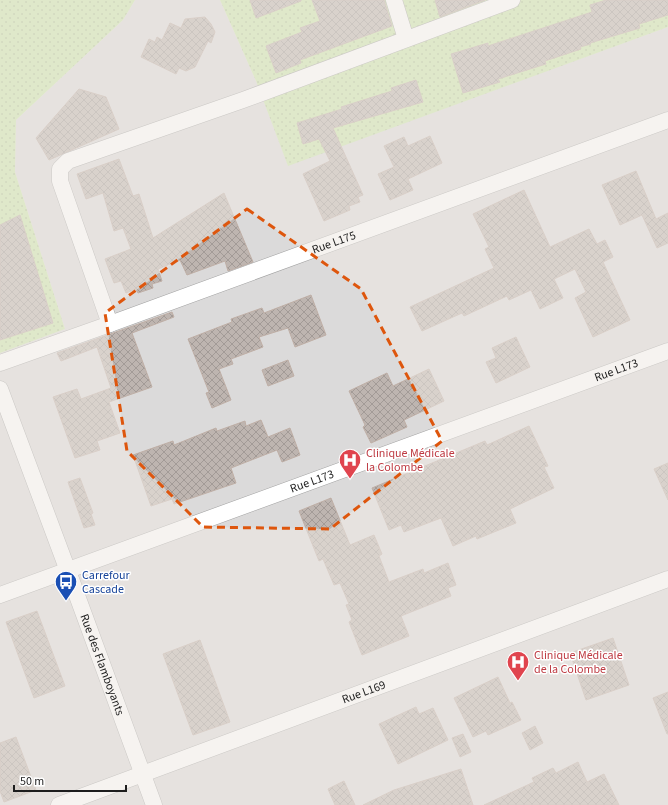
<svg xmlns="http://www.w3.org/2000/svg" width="668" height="805" viewBox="0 0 668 805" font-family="'Source Sans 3',sans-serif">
	<defs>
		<pattern id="grass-dots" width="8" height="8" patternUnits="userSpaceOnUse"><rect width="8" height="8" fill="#cce6ab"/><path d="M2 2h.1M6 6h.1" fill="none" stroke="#afc593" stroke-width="1.8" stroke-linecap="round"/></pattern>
		<pattern id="building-cross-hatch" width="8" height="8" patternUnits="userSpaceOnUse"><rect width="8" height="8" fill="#beb5b0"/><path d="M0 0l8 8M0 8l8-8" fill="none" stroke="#a39b97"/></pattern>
	</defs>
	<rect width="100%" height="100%" fill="#eee9e3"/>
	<!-- residential -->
	<polygon fill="#dbdada" points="135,0 220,0 256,81 288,165 668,27 668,805 0,805 0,353 65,329 15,172 16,120 123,20"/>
	<!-- grass -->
	<g fill="url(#grass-dots)">
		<polygon points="0,0 135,0 123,20 16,120 15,172 65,329 0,353"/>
		<polygon points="220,0 668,0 668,27 288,166 256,81"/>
	</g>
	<!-- building -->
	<g fill="url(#building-cross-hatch)" stroke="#bfafa6">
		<polygon points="250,0 301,0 301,1 256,18"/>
		<polygon points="312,0 384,0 392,26 300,60 301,63 276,73 266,46 302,32 300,28 320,21"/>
		<polygon points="435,0 485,0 440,17"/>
		<polygon points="606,0 668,0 668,15 639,24 640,28 590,43 591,44 580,47 581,49 545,61 546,64 498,79 500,82 463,93 451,54 488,43 488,46 592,12 590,5"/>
		<polygon points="205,17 211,24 215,32 211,43 208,41 195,67 186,71 179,68 176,74 141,57 149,39 155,42 157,37 162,40 170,23 181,28 185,19"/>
		<polygon points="416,80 423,102 333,128 363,195 358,197 360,202 349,206 350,210 324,221 303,174 330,161 319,139 303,144 297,123 342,109 341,107 392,91 391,88"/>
		<polygon points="79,89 106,97 119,129 49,160 36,138"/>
		<polygon points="430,136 442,163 408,179 413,190 390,200 378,174 394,167 384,146 404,137 408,146"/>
		<polygon points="119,159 133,196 139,194 153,238 224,193 253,262 228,271 225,261 187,275 180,260 158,269 162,281 152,284 153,288 138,293 136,289 126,293 121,281 114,283 105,259 131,249 123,228 114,231 103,193 86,199 77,174"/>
		<polygon points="636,171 656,219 668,213 668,243 657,248 642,215 620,225 602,185"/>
		<polygon points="524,190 550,247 589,229 597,244 605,240 613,257 603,262 630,320 593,337 575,298 586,292 575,269 554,279 563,298 540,309 531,290 509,300 507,296 464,316 462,313 422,331 410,307 494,268 485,249 489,247 473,214"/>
		<polygon points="20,215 53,323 0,340 0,225"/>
		<polygon points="311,295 326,335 295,347 288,328 259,337 263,347 231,359 233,364 219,369 231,400 212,408 206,393 209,392 188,339 232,322 231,319 262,308 264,313"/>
		<polygon points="172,312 174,317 132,333 152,387 109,402 120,433 97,441 100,450 75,458 53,397 77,389 81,399 111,388 97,347 61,361 57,353"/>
		<polygon points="516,337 530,367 496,383 486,362 496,358 492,348"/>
		<polygon points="288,360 294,376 268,386 262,370"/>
		<polygon points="429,369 444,401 404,420 407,427 371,443 363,427 365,425 349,391 387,373 393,386"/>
		<polygon points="261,420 268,437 290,428 300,455 282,462 277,450 231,468 236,483 174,504 172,499 151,506 133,455 173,441 174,445 216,428 217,431 245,421 246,426"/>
		<polygon points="529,426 548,466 544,467 554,488 510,509 516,523 477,539 476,536 453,546 441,518 404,532 401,525 389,530 372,488 485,441 487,445"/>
		<polygon points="668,463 668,500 654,469"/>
		<polygon points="80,478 93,513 91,514 95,525 84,528 68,482"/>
		<polygon points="331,498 350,545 374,535 382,554 379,556 389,582 423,569 424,573 448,563 456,585 448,588 451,596 401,616 409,636 362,655 349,622 352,620 346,605 349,604 340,583 334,585 323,559 319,561 299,511"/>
		<polygon points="37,611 65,686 34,698 6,622"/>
		<polygon points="613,638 629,685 586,700 570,653"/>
		<polygon points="200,640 230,722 193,735 163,654"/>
		<polygon points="498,677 510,703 512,702 521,720 488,735 486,731 473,737 454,698"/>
		<polygon points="668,692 668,734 667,734 653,698"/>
		<polygon points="416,707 419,714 433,708 448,740 398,764 379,724"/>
		<polygon points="535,726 543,743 530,750 522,733"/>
		<polygon points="463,734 471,752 460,757 452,738"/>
		<polygon points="16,737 36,790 4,802 0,791 0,743"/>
		<polygon points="578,762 587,782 604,774 619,805 484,805 534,782 532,778 553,768 556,773"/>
		<polygon points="461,769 473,805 363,805 394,790"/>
		<polygon points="344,781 355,805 335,805 328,789"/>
	</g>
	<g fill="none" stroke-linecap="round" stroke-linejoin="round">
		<!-- minor casing -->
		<g stroke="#a1a1a1" stroke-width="17">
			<g id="minor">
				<polyline points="394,0 406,39"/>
				<polyline points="110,324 60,181 60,169 68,161 243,100 512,0"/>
				<path id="s1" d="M 0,363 L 110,324 L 668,120"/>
				<path id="s2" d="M 0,389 L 68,571 L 154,805"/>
				<path id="s3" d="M 0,595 L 668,351"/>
				<path id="s4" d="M 59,805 L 668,579"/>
			</g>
		</g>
		<!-- minor -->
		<use href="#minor" stroke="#fff" stroke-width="16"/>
	</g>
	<!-- marked area -->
	<path d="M0 0H668V805H0ZM 247,209 L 361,289 L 442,441 L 330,529 L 203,527 L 127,451 L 105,313 Z" fill="#eee9e3" fill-opacity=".55" fill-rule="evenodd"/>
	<path fill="none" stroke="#de560d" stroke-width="3" stroke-dasharray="8 5" stroke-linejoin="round" d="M 247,209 L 361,289 L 442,441 L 330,529 L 203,527 L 127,451 L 105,313 Z"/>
	<!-- icons -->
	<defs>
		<g id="hospital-pin" transform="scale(1.15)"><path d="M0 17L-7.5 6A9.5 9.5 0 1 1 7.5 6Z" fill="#e0444e" stroke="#fff"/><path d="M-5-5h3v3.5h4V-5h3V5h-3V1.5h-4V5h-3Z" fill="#fff"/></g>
		<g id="bus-pin" transform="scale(1.15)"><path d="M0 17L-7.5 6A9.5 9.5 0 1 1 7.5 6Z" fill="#1a4fb4" stroke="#fff"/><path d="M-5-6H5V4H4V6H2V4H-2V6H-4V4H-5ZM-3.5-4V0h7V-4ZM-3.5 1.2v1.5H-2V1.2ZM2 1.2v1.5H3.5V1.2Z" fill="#fff"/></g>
	</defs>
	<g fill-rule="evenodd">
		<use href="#hospital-pin" x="350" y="460"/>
		<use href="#bus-pin" x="66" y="582"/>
		<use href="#hospital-pin" x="518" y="662"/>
	</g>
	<g text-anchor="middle" stroke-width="3" stroke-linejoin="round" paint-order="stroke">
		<!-- street labels -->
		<g font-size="12" fill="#1d1d1d" stroke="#fff">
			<text dy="4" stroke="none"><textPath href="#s1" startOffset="355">Rue L175</textPath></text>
			<text dy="4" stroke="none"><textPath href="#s3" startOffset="656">Rue L173</textPath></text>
			<text dy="4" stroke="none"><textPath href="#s3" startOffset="332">Rue L173</textPath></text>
			<text dy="4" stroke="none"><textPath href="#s2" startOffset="294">Rue des Flamboyants</textPath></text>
			<text dy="4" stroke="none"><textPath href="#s4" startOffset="325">Rue L169</textPath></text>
		</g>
		<!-- health labels -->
		<g font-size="12" fill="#be3a42" stroke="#fff" text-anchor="start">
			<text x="366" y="457">Clinique Médicale<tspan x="366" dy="14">la Colombe</tspan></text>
			<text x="534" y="659">Clinique Médicale<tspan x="534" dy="14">de la Colombe</tspan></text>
		</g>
		<!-- transit labels -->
		<g font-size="12" fill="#164399" stroke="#fff" text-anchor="start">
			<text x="82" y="579">Carrefour<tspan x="82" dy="14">Cascade</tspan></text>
		</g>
	</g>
	<!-- scale -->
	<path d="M14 785v6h112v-6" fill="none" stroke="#1d1d1d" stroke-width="2"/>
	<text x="20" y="785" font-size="12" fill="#1d1d1d" stroke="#ffffff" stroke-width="3" paint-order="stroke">50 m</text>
</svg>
